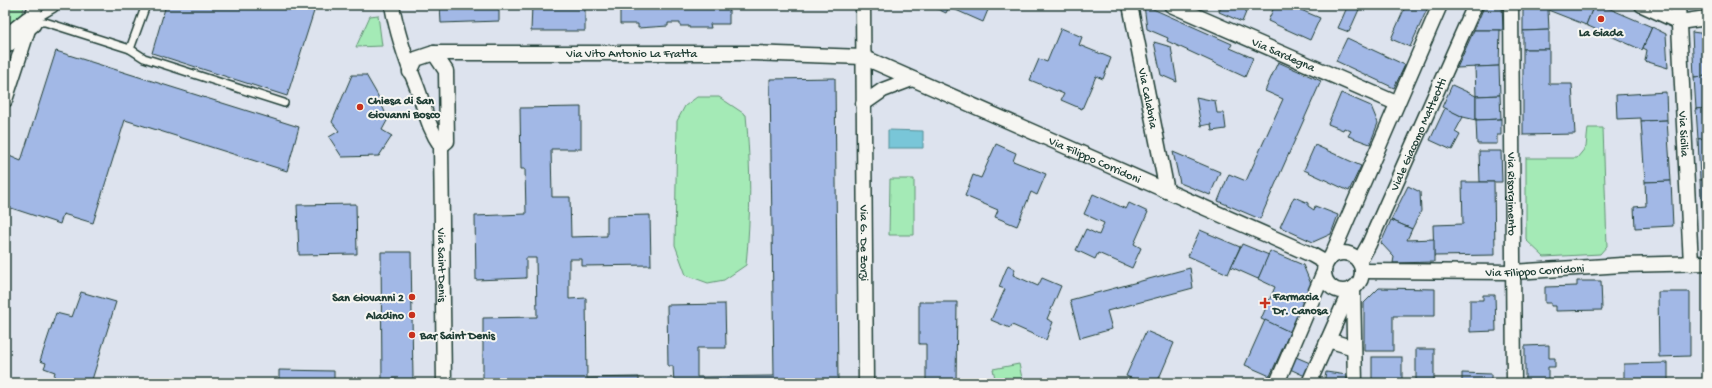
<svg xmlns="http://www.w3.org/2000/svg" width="1712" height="388" viewBox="0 0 1712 388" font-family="'Gochi Hand',sans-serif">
	<rect width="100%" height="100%" fill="#dde3ee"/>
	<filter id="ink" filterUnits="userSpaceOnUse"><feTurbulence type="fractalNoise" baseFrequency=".025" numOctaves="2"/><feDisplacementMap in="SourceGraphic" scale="8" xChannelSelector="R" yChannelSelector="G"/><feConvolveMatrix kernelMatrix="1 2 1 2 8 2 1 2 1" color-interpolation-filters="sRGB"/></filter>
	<g filter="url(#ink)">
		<!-- green -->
		<g fill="#a4eab6" stroke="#629475">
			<polygon points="9,5 25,5 22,13 25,14 5,37 5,18"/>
			<polygon points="378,15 382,46 356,47 370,16"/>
			<path d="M 697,97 L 719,97 L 746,115 C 751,168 751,213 746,265 L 724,280 L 708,283 L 686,275 L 675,245 L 677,121 L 685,106 Z"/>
			<polygon points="1588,128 1603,128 1607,246 1600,254 1544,257 1526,240 1526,158 1577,158 1586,147"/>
			<polygon points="890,179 914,179 914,235 889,235"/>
			<polygon points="1019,364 1023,383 996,383 993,369"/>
		</g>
		<!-- water -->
		<polygon fill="#79c6d8" stroke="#558f96" points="888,130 923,131 923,148 888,148"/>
		<!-- building -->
		<g fill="#a2b8e6" stroke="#1f3d34">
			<polygon points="166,5 316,5 287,96 152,53"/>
			<polygon points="440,5 499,5 499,21 441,23"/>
			<polygon points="532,5 585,5 585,31 531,31"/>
			<polygon points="620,5 729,5 729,24 710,24 711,28 689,28 689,26 680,26 680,23 668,23 668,26 638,28 638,24 620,24"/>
			<polygon points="929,5 990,5 983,22 949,7 946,13"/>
			<polygon points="1144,5 1232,44 1230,48 1253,58 1245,77 1167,41 1168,38 1147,29"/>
			<polygon points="1222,5 1249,5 1242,22 1219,12"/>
			<polygon points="1275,5 1289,5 1320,18 1310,40 1268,21"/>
			<polygon points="1348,5 1361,5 1349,32 1338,28"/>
			<polygon points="1406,5 1429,5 1410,47 1391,39"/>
			<polygon points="1523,5 1594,5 1586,25 1548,10 1549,30 1523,31"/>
			<polygon points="1594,5 1601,5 1652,27 1642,50 1586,25"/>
			<polygon points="1502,6 1503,30 1474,30 1484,7"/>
			<polygon points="1652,27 1666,34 1668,68 1645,61 1647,50 1643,48"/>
			<polygon points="1061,28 1082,37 1079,45 1111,58 1103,79 1096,76 1082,109 1061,100 1064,94 1030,80 1039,59 1047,62"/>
			<polygon points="1474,30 1500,30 1499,66 1457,68"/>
			<polygon points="1549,30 1549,49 1523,49 1523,31"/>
			<polygon points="1692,32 1707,34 1707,76 1694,77"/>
			<polygon points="1347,38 1405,65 1394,88 1336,61"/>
			<polygon points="1154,42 1171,47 1177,82 1161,75"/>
			<polygon points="1523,49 1549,49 1549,84 1572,84 1575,134 1523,135"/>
			<polygon points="56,51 299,127 287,171 125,120 93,223 63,214 60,224 5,206 5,161 7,155 21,161"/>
			<polygon points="1278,62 1321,81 1260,219 1218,201 1229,174 1246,181 1283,99 1265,91"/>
			<polygon points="1499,66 1500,95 1476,96 1475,67"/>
			<polygon points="352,75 366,75 377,94 388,119 382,130 392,136 379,156 342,157 329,137 339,131 332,122"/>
			<polygon points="1707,76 1707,108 1696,109 1694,77"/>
			<polygon points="835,78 838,383 674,383 673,366 668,366 667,305 725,304 726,348 697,348 697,377 774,376 770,79"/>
			<polygon points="1452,85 1476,96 1476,120 1463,117 1442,107"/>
			<polygon points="1666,92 1667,120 1641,121 1641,118 1617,119 1616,95"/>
			<polygon points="1341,93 1371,106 1378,123 1370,144 1348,136 1351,131 1344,128 1343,130 1328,124"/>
			<polygon points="1500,95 1501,119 1476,120 1476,96"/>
			<polygon points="1196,97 1215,101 1217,113 1224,113 1226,129 1212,131 1211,124 1201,126"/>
			<polygon points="581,107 581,149 551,149 552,197 570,197 571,237 607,236 607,216 650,215 651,265 582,266 582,259 569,259 569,299 586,298 587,378 639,377 639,383 483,383 483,318 537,317 536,258 526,258 526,278 476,280 475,216 526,214 525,169 521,169 520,108"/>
			<polygon points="1445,108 1463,117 1455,132 1460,135 1452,150 1430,140"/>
			<polygon points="1707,108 1707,138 1698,139 1696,109"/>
			<polygon points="1501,119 1501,135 1497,135 1497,144 1477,144 1476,120"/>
			<polygon points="1667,120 1671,181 1645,182 1641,121"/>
			<polygon points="1707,138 1707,180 1700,180 1698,139"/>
			<polygon points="996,144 1016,153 1013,161 1046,174 1037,195 1031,192 1017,226 995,217 998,210 965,196 973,175 981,178"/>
			<polygon points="1315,145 1361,166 1349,191 1304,170"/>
			<polygon points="1479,151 1501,151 1502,182 1480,182"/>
			<polygon points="1173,152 1220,172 1210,195 1180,183"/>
			<polygon points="1700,180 1707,180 1707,249 1704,249"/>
			<polygon points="1671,181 1673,226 1635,228 1634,207 1646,206 1645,182"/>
			<polygon points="1462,182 1494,182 1495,255 1434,256 1433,225 1463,224"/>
			<polygon points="1408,186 1420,192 1421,211 1412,229 1391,220"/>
			<polygon points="1093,194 1126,209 1129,203 1148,212 1134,244 1141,248 1132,268 1098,253 1095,259 1076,250 1086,229 1099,235 1104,223 1084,214"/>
			<polygon points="1294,197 1308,203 1308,206 1314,210 1315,206 1338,215 1331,234 1313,242 1280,227"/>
			<polygon points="356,204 357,254 299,255 297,205"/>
			<polygon points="1391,220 1412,229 1407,240 1434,239 1434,262 1393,263 1394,257 1381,243"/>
			<polygon points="1200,230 1240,247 1228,274 1188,256"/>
			<polygon points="1242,244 1269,255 1258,279 1231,267"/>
			<polygon points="1270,251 1303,265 1311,284 1290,332 1261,319 1275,287 1258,279"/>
			<polygon points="381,252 411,252 413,379 382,379"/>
			<polygon points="1008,265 1015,269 1013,275 1038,286 1042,278 1061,286 1047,319 1053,322 1046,340 1012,325 1010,328 991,320 1005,289 999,287"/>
			<polygon points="1190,268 1193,288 1107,311 1112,329 1080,338 1070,300"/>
			<polygon points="1577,281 1601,281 1602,310 1556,311 1556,306 1551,306 1551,303 1545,303 1545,287 1577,286"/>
			<polygon points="1379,288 1435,289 1435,316 1393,316 1393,351 1364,351 1364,303"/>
			<polygon points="81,292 116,302 91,383 52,383 55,372 44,368 46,363 40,361 56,313 72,317"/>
			<polygon points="1658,292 1690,292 1690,356 1659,357"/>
			<polygon points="1483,295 1495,295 1496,331 1470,332 1470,300 1483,300"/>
			<polygon points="919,302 957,302 956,383 926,383 926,344 919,344"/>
			<polygon points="1265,320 1290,332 1270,376 1245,365"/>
			<polygon points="1146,331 1174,343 1157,383 1142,383 1126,376"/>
			<polygon points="1549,345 1549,358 1555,358 1555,367 1548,367 1548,383 1525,383 1525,346"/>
			<rect x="1416" y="349" width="18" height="34"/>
			<polygon points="1296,357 1310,363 1305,376 1290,369"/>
			<rect x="1372" y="357" width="30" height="26"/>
			<polygon points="1668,363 1668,383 1624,383 1624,364"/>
			<polygon points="279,370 334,371 334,383 279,383"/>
			<polygon points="1326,372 1347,375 1347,383 1324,383"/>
			<polygon points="1462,373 1491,374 1491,383 1462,383"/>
			<polygon points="1589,380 1589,383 1548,383 1548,381"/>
		</g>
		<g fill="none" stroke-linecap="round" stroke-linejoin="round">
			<!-- service casing -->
			<g stroke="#1f3d34" stroke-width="10">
				<g id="service">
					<polyline points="32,21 54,8"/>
					<polyline points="32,22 45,22 130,49 146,5"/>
					<polyline points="130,49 144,58 284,103"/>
				</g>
			</g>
			<!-- minor casing -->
			<g stroke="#1f3d34" stroke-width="17">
				<g id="minor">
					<path d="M 392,5 C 397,34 406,60 417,87 C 425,108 428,128 441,146"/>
					<path id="s1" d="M 863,5 L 866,383"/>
					<path id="s2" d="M 1130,5 L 1167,191"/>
					<path id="s3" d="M 1171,5 L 1396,103"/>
					<path id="s4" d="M 1511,5 L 1514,383"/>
					<polyline points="1642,5 1679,22 1707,18"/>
					<path id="s5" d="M 1678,5 L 1691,264"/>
					<polyline points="434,53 446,71 447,141 441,146"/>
					<path id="s6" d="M 410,72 L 416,59 L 434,53 L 753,53 L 863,57 L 1312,255 L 1326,263"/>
					<polyline points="5,100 36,5"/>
					<polyline points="863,104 883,90 912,79"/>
					<path id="s7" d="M 441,146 L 444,383"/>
					<circle cx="1343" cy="272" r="19"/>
					<polyline points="1331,257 1440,5"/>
					<path id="s8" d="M 1359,262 L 1369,244 L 1475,5"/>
					<path id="s9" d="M 1362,271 L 1513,272 L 1622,265 L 1707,263"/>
					<polyline points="1353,289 1355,383"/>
					<polyline points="1328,340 1354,348"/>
					<polyline points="1277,383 1323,274"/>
					<polyline points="1309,383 1350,290"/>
				</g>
			</g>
			<!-- primary casing -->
			<g stroke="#1f3d34" stroke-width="25">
				<polyline id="primary" points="5,42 30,22"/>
			</g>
			<!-- service -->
			<use href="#service" stroke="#f6f6f2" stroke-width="7"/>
			<!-- minor -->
			<use href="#minor" stroke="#f6f6f2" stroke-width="14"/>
			<!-- primary -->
			<use href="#primary" stroke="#f6f6f2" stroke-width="22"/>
		</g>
	</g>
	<!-- markers -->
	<g fill="#c8321e" stroke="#f6f6f2" stroke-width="1.5">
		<circle cx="1601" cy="19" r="4"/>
		<circle cx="360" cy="107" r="4"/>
		<circle cx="412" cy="297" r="4"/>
		<path d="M1263 297h4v4h4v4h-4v4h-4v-4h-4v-4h4z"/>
		<circle cx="412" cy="315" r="4"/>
		<circle cx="412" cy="335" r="4"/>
	</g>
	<g text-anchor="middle" stroke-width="4" stroke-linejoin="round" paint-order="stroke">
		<!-- poi labels -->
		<g font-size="12" font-weight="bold" fill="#1f3d34" stroke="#f6f6f2" text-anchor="start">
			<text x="1601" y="36" text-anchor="middle">La Giada</text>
			<text x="368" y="104">Chiesa di San<tspan x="368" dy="14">Giovanni Bosco</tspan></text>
			<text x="1273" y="300">Farmacia<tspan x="1273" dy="14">Dr. Canosa</tspan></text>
			<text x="404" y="301" text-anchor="end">San Giovanni 2</text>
			<text x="404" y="319" text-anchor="end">Aladino</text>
			<text x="420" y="339">Bar Saint Denis</text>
		</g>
		<!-- street labels -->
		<g font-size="12" fill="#1f3d34" stroke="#f6f6f2">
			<text dy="4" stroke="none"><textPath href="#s6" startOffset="231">Via Vito Antonio La Fratta</textPath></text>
			<text dy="4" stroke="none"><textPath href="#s3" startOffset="123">Via Sardegna</textPath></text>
			<text dy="4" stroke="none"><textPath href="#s2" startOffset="95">Via Calabria</textPath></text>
			<text dy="4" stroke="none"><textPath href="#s8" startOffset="141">Viale Giacomo Matteotti</textPath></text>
			<text dy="4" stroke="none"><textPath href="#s5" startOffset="129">Via Sicilia</textPath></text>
			<text dy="4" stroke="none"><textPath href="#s6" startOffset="716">Via Filippo Corridoni</textPath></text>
			<text dy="4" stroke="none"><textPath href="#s4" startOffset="189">Via Risorgimento</textPath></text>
			<text dy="4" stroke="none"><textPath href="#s1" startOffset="238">Via G. De Zorzi</textPath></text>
			<text dy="4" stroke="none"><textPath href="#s7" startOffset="119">Via Saint Denis</textPath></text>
			<text dy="4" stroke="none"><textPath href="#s9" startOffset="173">Via Filippo Corridoni</textPath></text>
		</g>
	</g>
	<!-- margin -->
	<rect width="1712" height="388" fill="none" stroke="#f6f6f2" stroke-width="20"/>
	<rect x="10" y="10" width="1692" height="368" fill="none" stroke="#1f3d34" stroke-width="1.5" filter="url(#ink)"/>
</svg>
